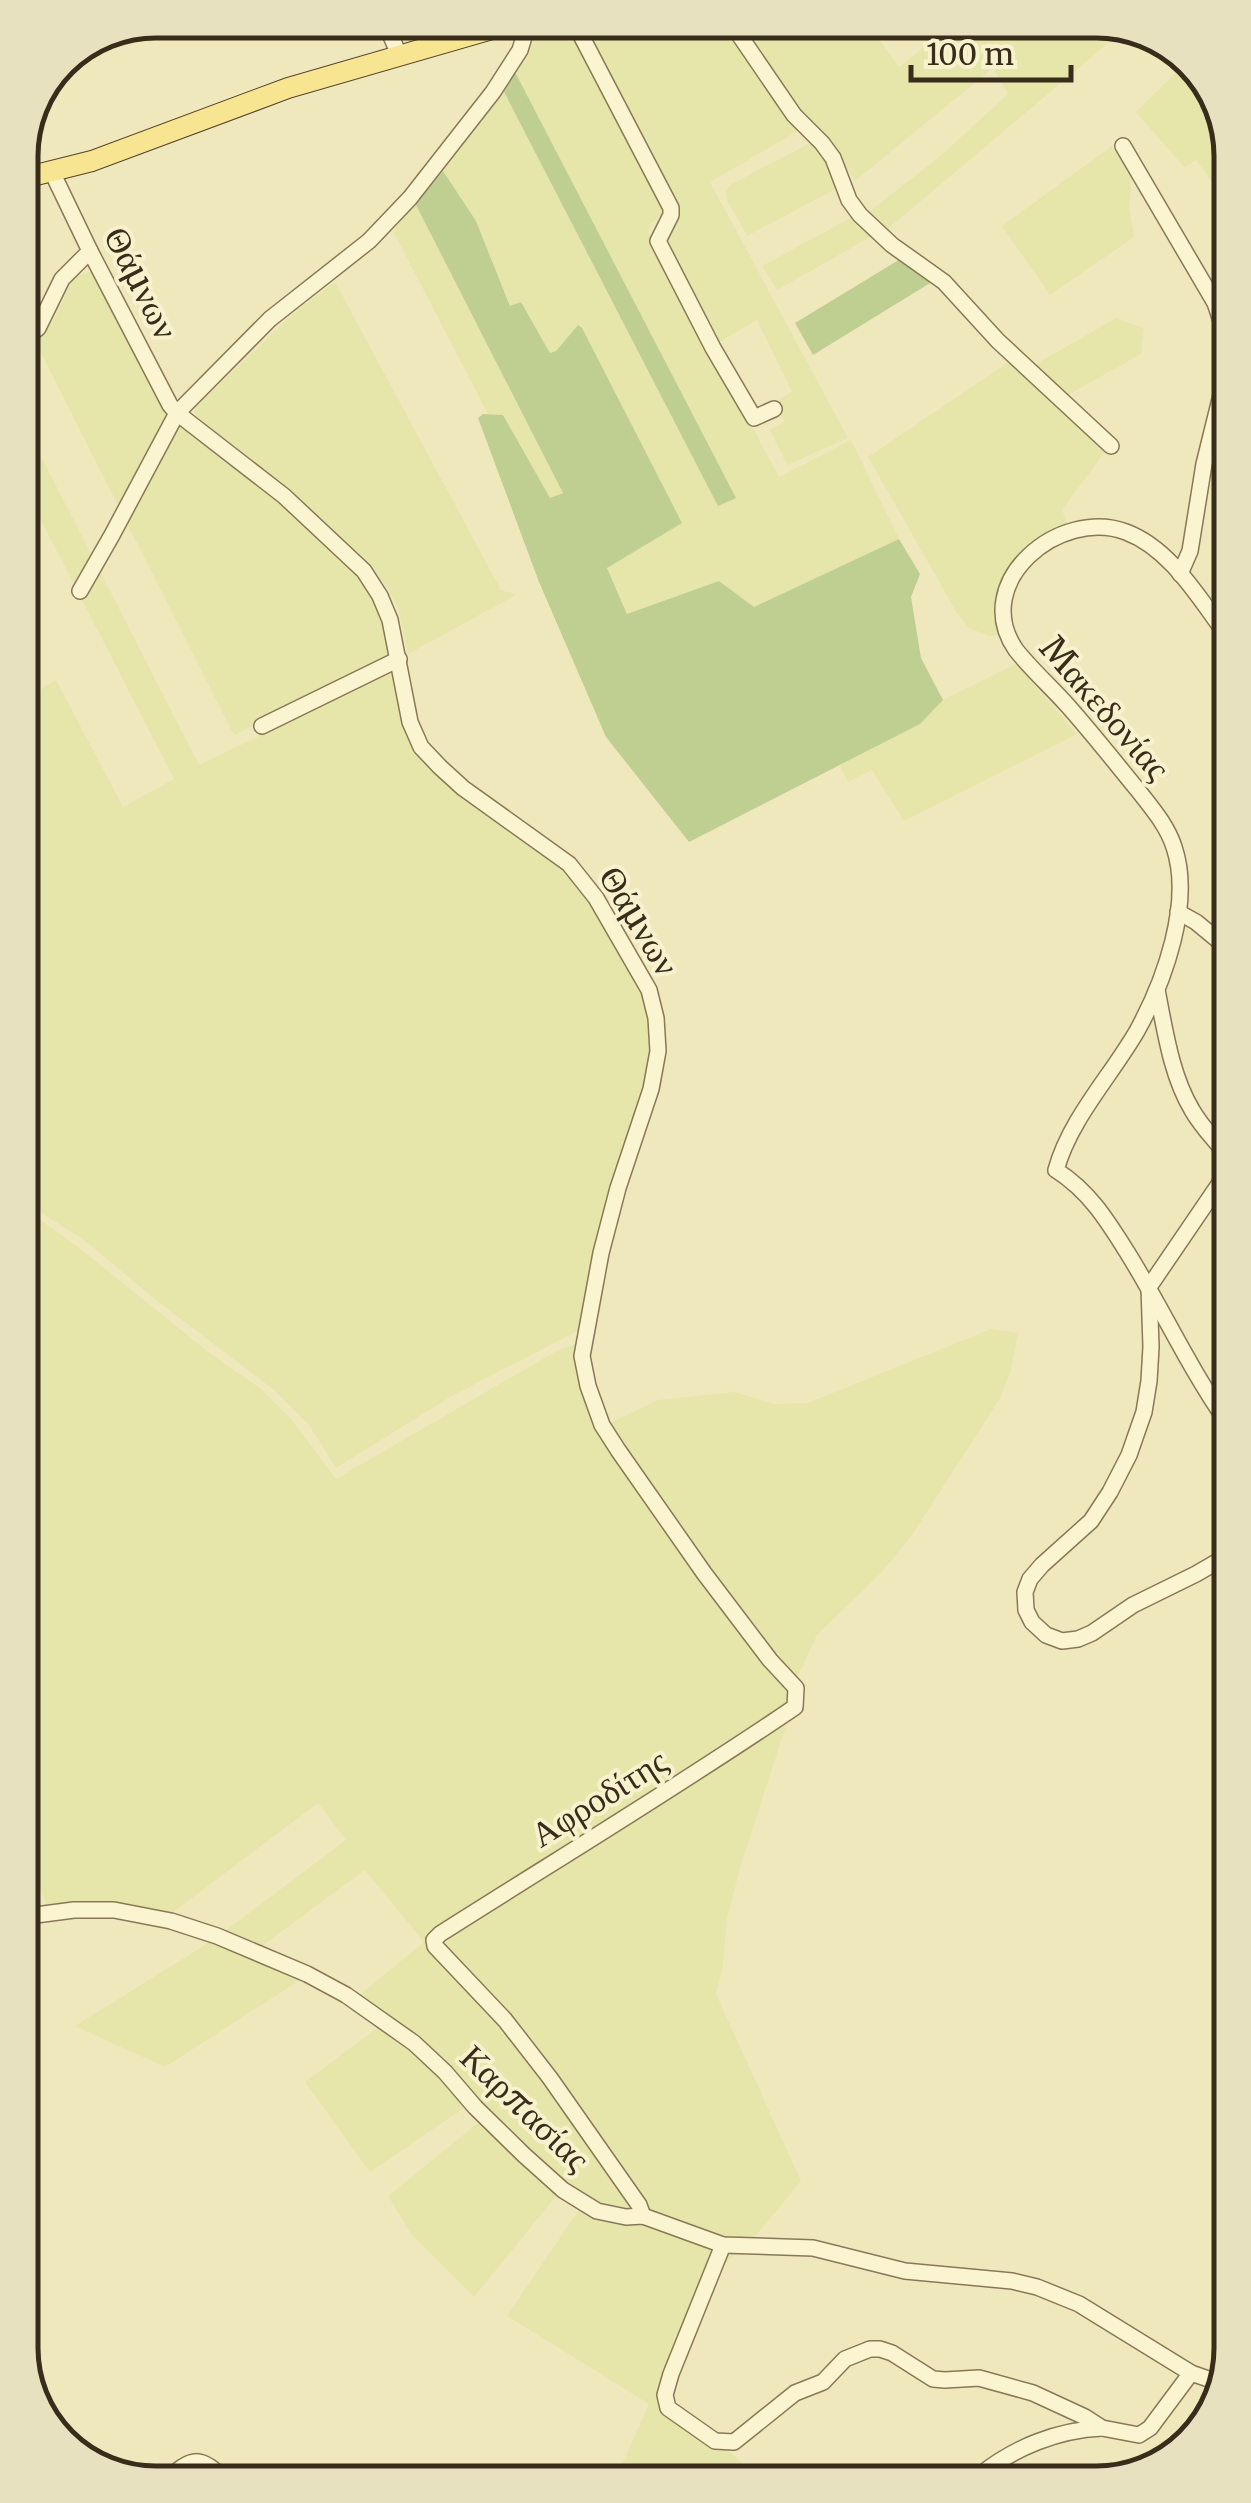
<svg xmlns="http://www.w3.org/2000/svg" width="1251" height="2503" viewBox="0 0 1251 2503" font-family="Merriweather,serif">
	<rect width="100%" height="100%" fill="#f0e8bd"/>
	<!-- farmland -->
	<g fill="#e6e5aa">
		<polygon points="390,20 504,20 405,50"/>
		<polygon points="553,20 570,20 668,210 650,224 648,232 779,477 851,440 899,539 754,607 719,581 628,614 607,568 681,523 577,326 556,351 551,354 521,302 511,307 476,221 443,171 504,92 718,505 735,497 515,72 538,29"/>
		<polygon points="575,20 725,20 740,46 798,131 710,182 848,438 787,465 770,430 785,421 777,408 781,398 792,392 757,320 714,345 662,243 677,210"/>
		<polygon points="740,20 865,20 899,67 958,20 1095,20 1112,40 884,232 866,214 938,158 1008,94 993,68 855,181 829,142 779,84"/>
		<polygon points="1188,61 1221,104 1221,180 1215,186 1196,160 1184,167 1136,112"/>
		<polygon points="814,141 823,148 841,186 747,236 727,200 726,192 730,185"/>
		<polygon points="1112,146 1132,174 1129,206 1134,237 1050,295 1002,226"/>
		<polygon points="415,203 564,492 550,498 503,415 488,414 393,231"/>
		<polygon points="856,215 874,235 777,290 762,266"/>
		<polygon points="95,270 164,402 270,489 360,573 384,615 395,657 234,735 36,343 52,323 74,277"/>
		<polygon points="335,282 501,590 516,595 408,654 398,607 384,583 272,475 200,421 194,411 197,406 295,312"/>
		<polygon points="1116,318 1144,328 1141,354 1066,396 1033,366"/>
		<polygon points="1010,361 1107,449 1062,510 1069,529 1024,554 1000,630 997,635 989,636 969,628 957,613 868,457"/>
		<polygon points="21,417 199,765 395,671 408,739 420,757 564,869 589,901 641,987 651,1018 652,1050 646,1087 583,1328 450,1397 336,1468 309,1425 274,1390 156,1300 84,1240 25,1202 23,700 56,680 123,807 174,779 22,483"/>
		<polygon points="1016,664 1077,734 904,821 872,770 848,782 840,765 920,724 943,700"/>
		<polygon points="25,1209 82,1250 207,1351 261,1389 292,1420 336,1479 555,1352 580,1342 597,1429 658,1400 734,1392 775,1404 808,1403 991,1329 1018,1333 1011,1370 999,1400 910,1538 880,1574 817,1635 790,1693 785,1729 740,1868 727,1919 723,1965 716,1994 801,2181 753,2239 703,2283 665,2411 714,2449 728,2450 750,2471 747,2477 616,2478 649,2404 507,2316 585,2201 565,2185 474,2297 411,2234 388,2196 489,2114 476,2100 370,2172 305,2082 389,2019 357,1997 424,1942 365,1870 251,1954 300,1980 165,2067 75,2026 213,1940 346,1840 318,1803 168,1916 48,1908 28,1860"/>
	</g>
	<!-- green -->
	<g fill="#bfcf91">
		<polygon points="515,72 736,498 718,506 504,92"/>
		<polygon points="443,171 476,221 510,306 521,302 550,353 556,351 578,325 582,328 682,523 607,568 627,614 719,581 754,607 899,539 920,574 911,597 921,658 943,700 920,724 689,842 606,737 539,582 478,418 483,414 503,415 550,498 563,493 415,203"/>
		<polygon points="902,258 935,280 813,355 795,323"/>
	</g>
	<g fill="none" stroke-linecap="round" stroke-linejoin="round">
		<!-- minor casing -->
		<g stroke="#897855" stroke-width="18">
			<g id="minor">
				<polyline points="384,20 400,57"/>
				<polyline points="573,20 671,208 671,215 658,241 713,348 754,418 774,409"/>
				<polyline points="729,20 794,115 822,143 833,158 849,200 860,215 892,245 944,282 998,341 1111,446"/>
				<polyline points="1123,146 1215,303 1222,324"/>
				<path d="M 52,172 L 90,251 L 170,405 L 177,413 L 284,496 L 364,571 L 380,596 L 390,620 L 410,722 L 421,747 L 440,767 L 463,788 L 569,864 L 596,898 L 649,990 L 656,1018 L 658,1051 L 651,1089 L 618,1188 L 601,1253 L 582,1356 L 588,1386 L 602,1425 L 618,1450 L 704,1573 L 770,1660 L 796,1688 L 795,1707 C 679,1786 558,1859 440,1934 L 434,1940 L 435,1946 L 505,2020 L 550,2078 L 639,2205 L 643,2216"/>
				<polyline points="21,341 38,328 62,279 90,251"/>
				<polyline points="1180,574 1190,551 1204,464 1222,391"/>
				<polyline points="80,591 112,535 177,413 270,319 369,241 410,198 493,92 520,50 529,20"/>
				<path d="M 1223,630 C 1197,595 1169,548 1126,532 C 1060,507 969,582 1016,650 C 1032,670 1051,687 1068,706 C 1092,733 1114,761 1137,789 C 1151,807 1167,825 1174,847 C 1193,903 1164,982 1137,1031 C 1111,1076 1070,1119 1056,1170 C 1089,1191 1107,1220 1127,1252 C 1162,1308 1189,1368 1227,1422"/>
				<polyline points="262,726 399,659"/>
				<polyline points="1178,912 1196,922 1225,946"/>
				<path d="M 1157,990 C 1165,1030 1171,1075 1192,1110 C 1201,1126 1214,1139 1226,1154"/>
				<polyline points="1226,1174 1149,1287 1151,1347 1149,1381 1144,1412 1129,1455 1110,1492 1091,1521 1042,1565 1030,1579 1025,1592 1026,1610 1032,1622 1046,1635 1062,1641 1078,1639 1092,1633 1133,1605 1196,1574 1227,1556"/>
				<polyline points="28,1916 74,1910 114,1910 171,1921 217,1936 307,1974 346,1995 414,2043 445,2072 475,2107 524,2155 563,2190 597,2211 626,2217 643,2216 723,2245 813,2248 905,2271 1012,2281 1037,2287 1079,2304 1191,2373 1220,2383"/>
				<polyline points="723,2245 671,2374 665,2395 668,2408 715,2441 734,2442 795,2393 823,2382 845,2359 870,2349 880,2349 892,2353 933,2379 945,2380 979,2378 1033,2393 1085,2417 1102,2428 1139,2435 1150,2428 1191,2373"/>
				<path d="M 980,2475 C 1015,2447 1058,2430 1102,2428"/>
				<path d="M 164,2482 C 195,2455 198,2455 228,2482"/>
			</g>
		</g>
		<!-- major casing -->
		<g stroke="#56452a" stroke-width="22">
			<polyline id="major" points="20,179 92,161 288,88 523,20"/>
		</g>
		<!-- minor -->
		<use href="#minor" stroke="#fbf4d1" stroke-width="15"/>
		<!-- major -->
		<use href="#major" stroke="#f7e591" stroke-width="20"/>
	</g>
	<g text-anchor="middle" stroke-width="8" stroke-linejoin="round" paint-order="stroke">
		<!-- street labels -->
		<g font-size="35" fill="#382d1b" stroke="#f7f1cd">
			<text transform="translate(141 283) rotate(63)" y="12">Θάμνων</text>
			<text transform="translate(1105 708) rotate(49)" y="12">Μακεδονίας</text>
			<text transform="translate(639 921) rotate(59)" y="12">Θάμνων</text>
			<text transform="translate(599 1798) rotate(-32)" y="12">Αφροδίτης</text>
			<text transform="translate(525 2108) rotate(44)" y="12">Καρπασίας</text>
		</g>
	</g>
	<!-- crop -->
	<path d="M0 0H1251V2503H0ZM156 38H1096A118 118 0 0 1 1214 156V2348A118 118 0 0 1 1096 2466H156A118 118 0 0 1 38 2348V156A118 118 0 0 1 156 38Z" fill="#e8e1bf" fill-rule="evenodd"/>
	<path fill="none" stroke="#382d1b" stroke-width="5" d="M156 38H1096A118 118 0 0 1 1214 156V2348A118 118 0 0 1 1096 2466H156A118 118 0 0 1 38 2348V156A118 118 0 0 1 156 38Z"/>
	<!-- scale -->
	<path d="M911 65v15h160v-15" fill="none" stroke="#382d1b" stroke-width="5"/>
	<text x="926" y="65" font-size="30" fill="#382d1b" stroke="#f7f1cd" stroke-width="8" paint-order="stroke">100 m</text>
</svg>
